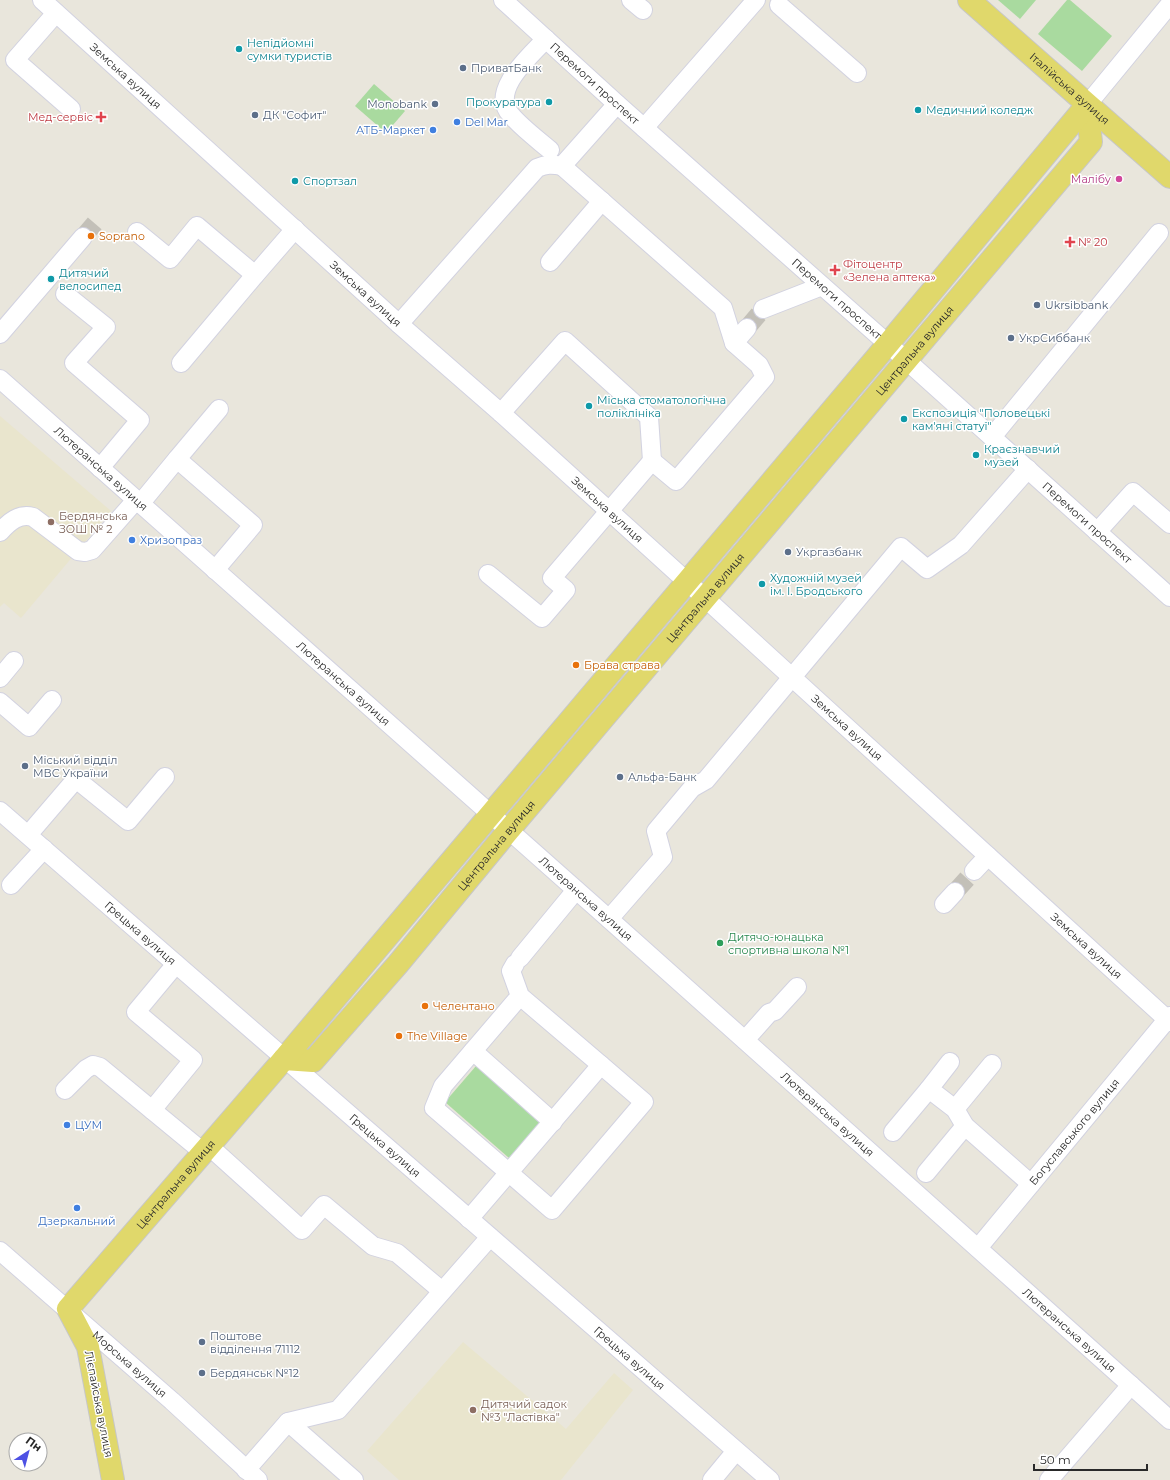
<svg xmlns="http://www.w3.org/2000/svg" width="1170" height="1480" viewBox="0 0 1170 1480" font-family="Montserrat,sans-serif">
	<rect width="100%" height="100%" fill="#e9e6dc"/>
	<!-- education -->
	<g fill="#e9e5cd">
		<polygon points="0,416 111,511 21,618 4,603 0,607"/>
		<polygon points="463,1342 566,1429 614,1373 633,1390 561,1480 399,1480 367,1451"/>
	</g>
	<!-- green -->
	<g fill="#a9da9f">
		<polygon points="998,0 1036,0 1020,19"/>
		<polygon points="1067,0 1070,0 1112,36 1082,71 1038,34"/>
		<polygon points="374,84 405,111 386,133 355,106"/>
		<polygon points="476,1066 540,1122 509,1158 445,1102"/>
	</g>
	<g fill="none" stroke-linecap="round" stroke-linejoin="round">
		<!-- minor-tunnel -->
		<g stroke="#c3c0b8" stroke-width="18" stroke-dasharray="18 9" stroke-linecap="butt">
			<polyline points="83,237 95,223"/>
			<polyline points="747,328 763,309"/>
			<polyline points="955,892 974,871"/>
		</g>
		<!-- minor casing -->
		<g stroke="#d2d2e0" stroke-width="20">
			<g id="minor">
				<path id="s1" d="M 42,0 L 399,324 L 501,413 L 705,598 L 1170,1022"/>
				<path id="s2" d="M 503,0 L 617,104 L 906,360 L 1170,597"/>
				<polyline points="631,0 643,10"/>
				<polyline points="779,5 857,73"/>
				<polyline points="56,13 15,60 71,109"/>
				<path d="M 546,39 C 530,56 489,91 511,115 C 522,128 537,139 550,150"/>
				<polyline points="1087,105 1170,4"/>
				<polyline points="644,128 756,0"/>
				<polyline points="137,232 170,259 197,226 255,275 295,229"/>
				<polyline points="550,262 602,201"/>
				<polyline points="65,294 106,327 74,363 140,420 100,468"/>
				<polyline points="763,309 822,286"/>
				<path d="M 399,324 L 537,168 C 546,164 552,164 562,166 L 617,104"/>
				<polyline points="0,334 83,237"/>
				<polyline points="734,343 747,328"/>
				<polyline points="181,363 255,275"/>
				<path id="s3" d="M 0,379 L 609,919 L 1170,1420"/>
				<polyline points="501,413 565,341 649,417 652,461"/>
				<polyline points="992,437 1159,233"/>
				<polyline points="177,459 219,409"/>
				<polyline points="140,504 177,459 253,525 215,570"/>
				<path d="M 0,532 C 9,522 19,513 33,517 L 78,551 L 85,552 L 92,550 L 136,500"/>
				<polyline points="1097,532 1133,492 1170,524"/>
				<polyline points="488,574 542,618 566,590 552,578 652,461 676,481 765,377 759,365 734,343 723,308 562,166"/>
				<polyline points="0,678 14,661"/>
				<polyline points="0,702 29,727 52,700"/>
				<path id="s4" d="M 0,811 L 770,1480"/>
				<polyline points="28,835 76,779 128,821 165,777"/>
				<polyline points="974,871 988,856"/>
				<polyline points="11,885 44,849"/>
				<polyline points="944,904 955,892"/>
				<polyline points="609,919 663,857 656,831 692,788 706,780 901,547 927,569 961,545 1028,469"/>
				<polyline points="520,958 576,890"/>
				<polyline points="176,964 136,1012 193,1060 152,1110 203,1152"/>
				<polyline points="520,996 443,1086 434,1108 552,1210 644,1102 601,1065"/>
				<polyline points="745,1040 769,1013 775,1011 797,987"/>
				<polyline points="473,1051 553,1122"/>
				<polyline points="950,1062 929,1089 955,1109 965,1126 1031,1184"/>
				<polyline points="65,1090 86,1069 93,1065 100,1067 152,1110"/>
				<polyline points="955,1109 992,1064"/>
				<polyline points="893,1132 929,1089"/>
				<polyline points="209,1146 302,1230 324,1205 373,1246 397,1253 442,1291"/>
				<polyline points="926,1173 965,1126"/>
				<polyline points="469,1219 601,1065 520,996 511,971 515,964"/>
				<path id="s5" d="M 978,1248 L 1170,1016"/>
				<path id="s6" d="M 0,1251 L 172,1401 L 258,1480"/>
				<polyline points="288,1422 354,1480"/>
				<polyline points="246,1470 288,1422 338,1410 490,1237"/>
				<polyline points="712,1480 736,1451"/>
				<polyline points="1049,1480 1131,1385"/>
			</g>
		</g>
		<!-- major casing -->
		<g stroke="#c7c7c7" stroke-width="24">
			<g id="major">
				<path id="s7" d="M 969,0 L 1170,177"/>
				<path id="s8" d="M 284,1059 L 313,1061 L 398,964 L 508,831 L 1091,142 L 1087,105"/>
				<path id="s9" d="M 113,1480 L 88,1347 L 68,1309 L 284,1059 L 888,344 L 1087,105"/>
			</g>
		</g>
		<!-- minor -->
		<use href="#minor" stroke="#fff" stroke-width="18"/>
		<!-- major -->
		<use href="#major" stroke="#e0d86b" stroke-width="22"/>
	</g>
	<!-- markers -->
	<g fill="#0f9aa8" stroke="#fff" stroke-width="1.5">
		<circle cx="239" cy="49" r="4"/>
		<circle cx="549" cy="102" r="4"/>
		<circle cx="918" cy="110" r="4"/>
		<circle cx="295" cy="181" r="4"/>
		<circle cx="51" cy="279" r="4"/>
		<circle cx="589" cy="406" r="4"/>
		<circle cx="904" cy="419" r="4"/>
		<circle cx="976" cy="455" r="4"/>
		<circle cx="762" cy="584" r="4"/>
	</g>
	<g fill="#5c6f8a" stroke="#fff" stroke-width="1.5">
		<circle cx="463" cy="68" r="4"/>
		<circle cx="435" cy="104" r="4"/>
		<circle cx="255" cy="115" r="4"/>
		<circle cx="1037" cy="305" r="4"/>
		<circle cx="1011" cy="338" r="4"/>
		<circle cx="788" cy="552" r="4"/>
		<circle cx="25" cy="766" r="4"/>
		<circle cx="620" cy="777" r="4"/>
		<circle cx="202" cy="1342" r="4"/>
		<circle cx="202" cy="1373" r="4"/>
	</g>
	<g fill="#e0444e" stroke="#fff" stroke-width="1.5">
		<path d="M99 111h4v4h4v4h-4v4h-4v-4h-4v-4h4z"/>
		<path d="M1068 236h4v4h4v4h-4v4h-4v-4h-4v-4h4z"/>
		<path d="M833 264h4v4h4v4h-4v4h-4v-4h-4v-4h4z"/>
	</g>
	<g fill="#3f7fe0" stroke="#fff" stroke-width="1.5">
		<circle cx="457" cy="122" r="4"/>
		<circle cx="433" cy="130" r="4"/>
		<circle cx="132" cy="540" r="4"/>
		<circle cx="67" cy="1125" r="4"/>
		<circle cx="77" cy="1208" r="4"/>
	</g>
	<circle fill="#d1479c" stroke="#fff" stroke-width="1.5" cx="1119" cy="179" r="4"/>
	<g fill="#e8710a" stroke="#fff" stroke-width="1.5">
		<circle cx="91" cy="236" r="4"/>
		<circle cx="576" cy="665" r="4"/>
		<circle cx="425" cy="1006" r="4"/>
		<circle cx="399" cy="1036" r="4"/>
	</g>
	<g fill="#8d6e63" stroke="#fff" stroke-width="1.5">
		<circle cx="51" cy="522" r="4"/>
		<circle cx="473" cy="1410" r="4"/>
	</g>
	<circle fill="#2e9e5b" stroke="#fff" stroke-width="1.5" cx="720" cy="943" r="4"/>
	<g text-anchor="middle" stroke-width="3" stroke-linejoin="round" paint-order="stroke">
		<!-- culture labels -->
		<g font-size="11" fill="#0d838f" stroke="#fff" text-anchor="start">
			<text x="247" y="47">Непідйомні<tspan x="247" dy="13">сумки туристів</tspan></text>
			<text x="541" y="106" text-anchor="end">Прокуратура</text>
			<text x="926" y="114">Медичний коледж</text>
			<text x="303" y="185">Спортзал</text>
			<text x="59" y="277">Дитячий<tspan x="59" dy="13">велосипед</tspan></text>
			<text x="597" y="404">Міська стоматологічна<tspan x="597" dy="13">поліклініка</tspan></text>
			<text x="912" y="417">Експозиція "Половецькі<tspan x="912" dy="13">кам'яні статуї"</tspan></text>
			<text x="984" y="453">Краєзнавчий<tspan x="984" dy="13">музей</tspan></text>
			<text x="770" y="582">Художній музей<tspan x="770" dy="13">ім. І. Бродського</tspan></text>
		</g>
		<!-- service labels -->
		<g font-size="11" fill="#4e5e75" stroke="#fff" text-anchor="start">
			<text x="471" y="72">ПриватБанк</text>
			<text x="427" y="108" text-anchor="end">Monobank</text>
			<text x="263" y="119">ДК "Софит"</text>
			<text x="1045" y="309">Ukrsibbank</text>
			<text x="1019" y="342">УкрСиббанк</text>
			<text x="796" y="556">Укргазбанк</text>
			<text x="33" y="764">Міський відділ<tspan x="33" dy="13">МВС України</tspan></text>
			<text x="628" y="781">Альфа-Банк</text>
			<text x="210" y="1340">Поштове<tspan x="210" dy="13">відділення 71112</tspan></text>
			<text x="210" y="1377">Бердянськ №12</text>
		</g>
		<!-- street labels -->
		<g font-size="11" fill="#292929" stroke="#fff">
			<text dy="4" stroke="none"><textPath href="#s1" startOffset="113">Земська вулиця</textPath></text>
			<text dy="4" stroke="none"><textPath href="#s2" startOffset="124">Перемоги проспект</textPath></text>
			<text dy="4" stroke="none"><textPath href="#s7" startOffset="134">Італійська вулиця</textPath></text>
			<text dy="4" stroke="none"><textPath href="#s1" startOffset="437">Земська вулиця</textPath></text>
			<text dy="4" stroke="none"><textPath href="#s2" startOffset="448">Перемоги проспект</textPath></text>
			<text dy="4" stroke="none"><textPath href="#s8" startOffset="960">Центральна вулиця</textPath></text>
			<text dy="4" stroke="none"><textPath href="#s3" startOffset="135">Лютеранська вулиця</textPath></text>
			<text dy="4" stroke="none"><textPath href="#s1" startOffset="761">Земська вулиця</textPath></text>
			<text dy="4" stroke="none"><textPath href="#s2" startOffset="784">Перемоги проспект</textPath></text>
			<text dy="4" stroke="none"><textPath href="#s8" startOffset="636">Центральна вулиця</textPath></text>
			<text dy="4" stroke="none"><textPath href="#s3" startOffset="459">Лютеранська вулиця</textPath></text>
			<text dy="4" stroke="none"><textPath href="#s1" startOffset="1085">Земська вулиця</textPath></text>
			<text dy="4" stroke="none"><textPath href="#s8" startOffset="312">Центральна вулиця</textPath></text>
			<text dy="4" stroke="none"><textPath href="#s3" startOffset="783">Лютеранська вулиця</textPath></text>
			<text dy="4" stroke="none"><textPath href="#s4" startOffset="186">Грецька вулиця</textPath></text>
			<text dy="4" stroke="none"><textPath href="#s1" startOffset="1409">Земська вулиця</textPath></text>
			<text dy="4" stroke="none"><textPath href="#s3" startOffset="1107">Лютеранська вулиця</textPath></text>
			<text dy="4" stroke="none"><textPath href="#s5" startOffset="151">Богуславського вулиця</textPath></text>
			<text dy="4" stroke="none"><textPath href="#s4" startOffset="510">Грецька вулиця</textPath></text>
			<text dy="4" stroke="none"><textPath href="#s9" startOffset="343">Центральна вулиця</textPath></text>
			<text dy="4" stroke="none"><textPath href="#s3" startOffset="1431">Лютеранська вулиця</textPath></text>
			<text dy="4" stroke="none"><textPath href="#s4" startOffset="834">Грецька вулиця</textPath></text>
			<text dy="4" stroke="none"><textPath href="#s6" startOffset="172">Морська вулиця</textPath></text>
			<text transform="translate(99 1404) rotate(79)" y="4">Лієпайська вулиця</text>
		</g>
		<!-- health labels -->
		<g font-size="11" fill="#be3a42" stroke="#fff" text-anchor="start">
			<text x="93" y="121" text-anchor="end">Мед-сервіс</text>
			<text x="1078" y="246">№ 20</text>
			<text x="843" y="268">Фітоцентр<tspan x="843" dy="13">«Зелена аптека»</tspan></text>
		</g>
		<!-- shop labels -->
		<g font-size="11" fill="#366cbe" stroke="#fff" text-anchor="start">
			<text x="465" y="126">Del Mar</text>
			<text x="425" y="134" text-anchor="end">АТБ-Маркет</text>
			<text x="140" y="544">Хризопраз</text>
			<text x="75" y="1129">ЦУМ</text>
			<text x="77" y="1225" text-anchor="middle">Дзеркальний</text>
		</g>
		<!-- hotel labels -->
		<g font-size="11" fill="#b23c85" stroke="#fff" text-anchor="end">
			<text x="1111" y="183">Малібу</text>
		</g>
		<!-- food labels -->
		<g font-size="11" fill="#c56008" stroke="#fff" text-anchor="start">
			<text x="99" y="240">Soprano</text>
			<text x="584" y="669">Брава страва</text>
			<text x="433" y="1010">Челентано</text>
			<text x="407" y="1040">The Village</text>
		</g>
		<!-- education labels -->
		<g font-size="11" fill="#785e54" stroke="#fff" text-anchor="start">
			<text x="59" y="520">Бердянська<tspan x="59" dy="13">ЗОШ № 2</tspan></text>
			<text x="481" y="1408">Дитячий садок<tspan x="481" dy="13">№3 "Ластівка"</tspan></text>
		</g>
		<!-- leisure labels -->
		<g font-size="11" fill="#27864d" stroke="#fff" text-anchor="start">
			<text x="728" y="941">Дитячо-юнацька<tspan x="728" dy="13">спортивна школа №1</tspan></text>
		</g>
	</g>
	<!-- north arrow -->
	<g transform="translate(28 1452) rotate(36)"><circle r="19" fill="#ffffff" stroke="#a9a9a9"/>
	<path d="M0-3L7 15L0 10L-7 15Z" fill="#4e51e4"/>
	<text y="-6" font-size="11" font-weight="bold" text-anchor="middle" fill="#292929">Пн</text>
	</g>
	<!-- scale -->
	<path d="M1034 1464v6h113v-6" fill="none" stroke="#292929" stroke-width="2"/>
	<text x="1040" y="1464" font-size="12" fill="#292929" stroke="#ffffff" stroke-width="3" paint-order="stroke">50 m</text>
</svg>
